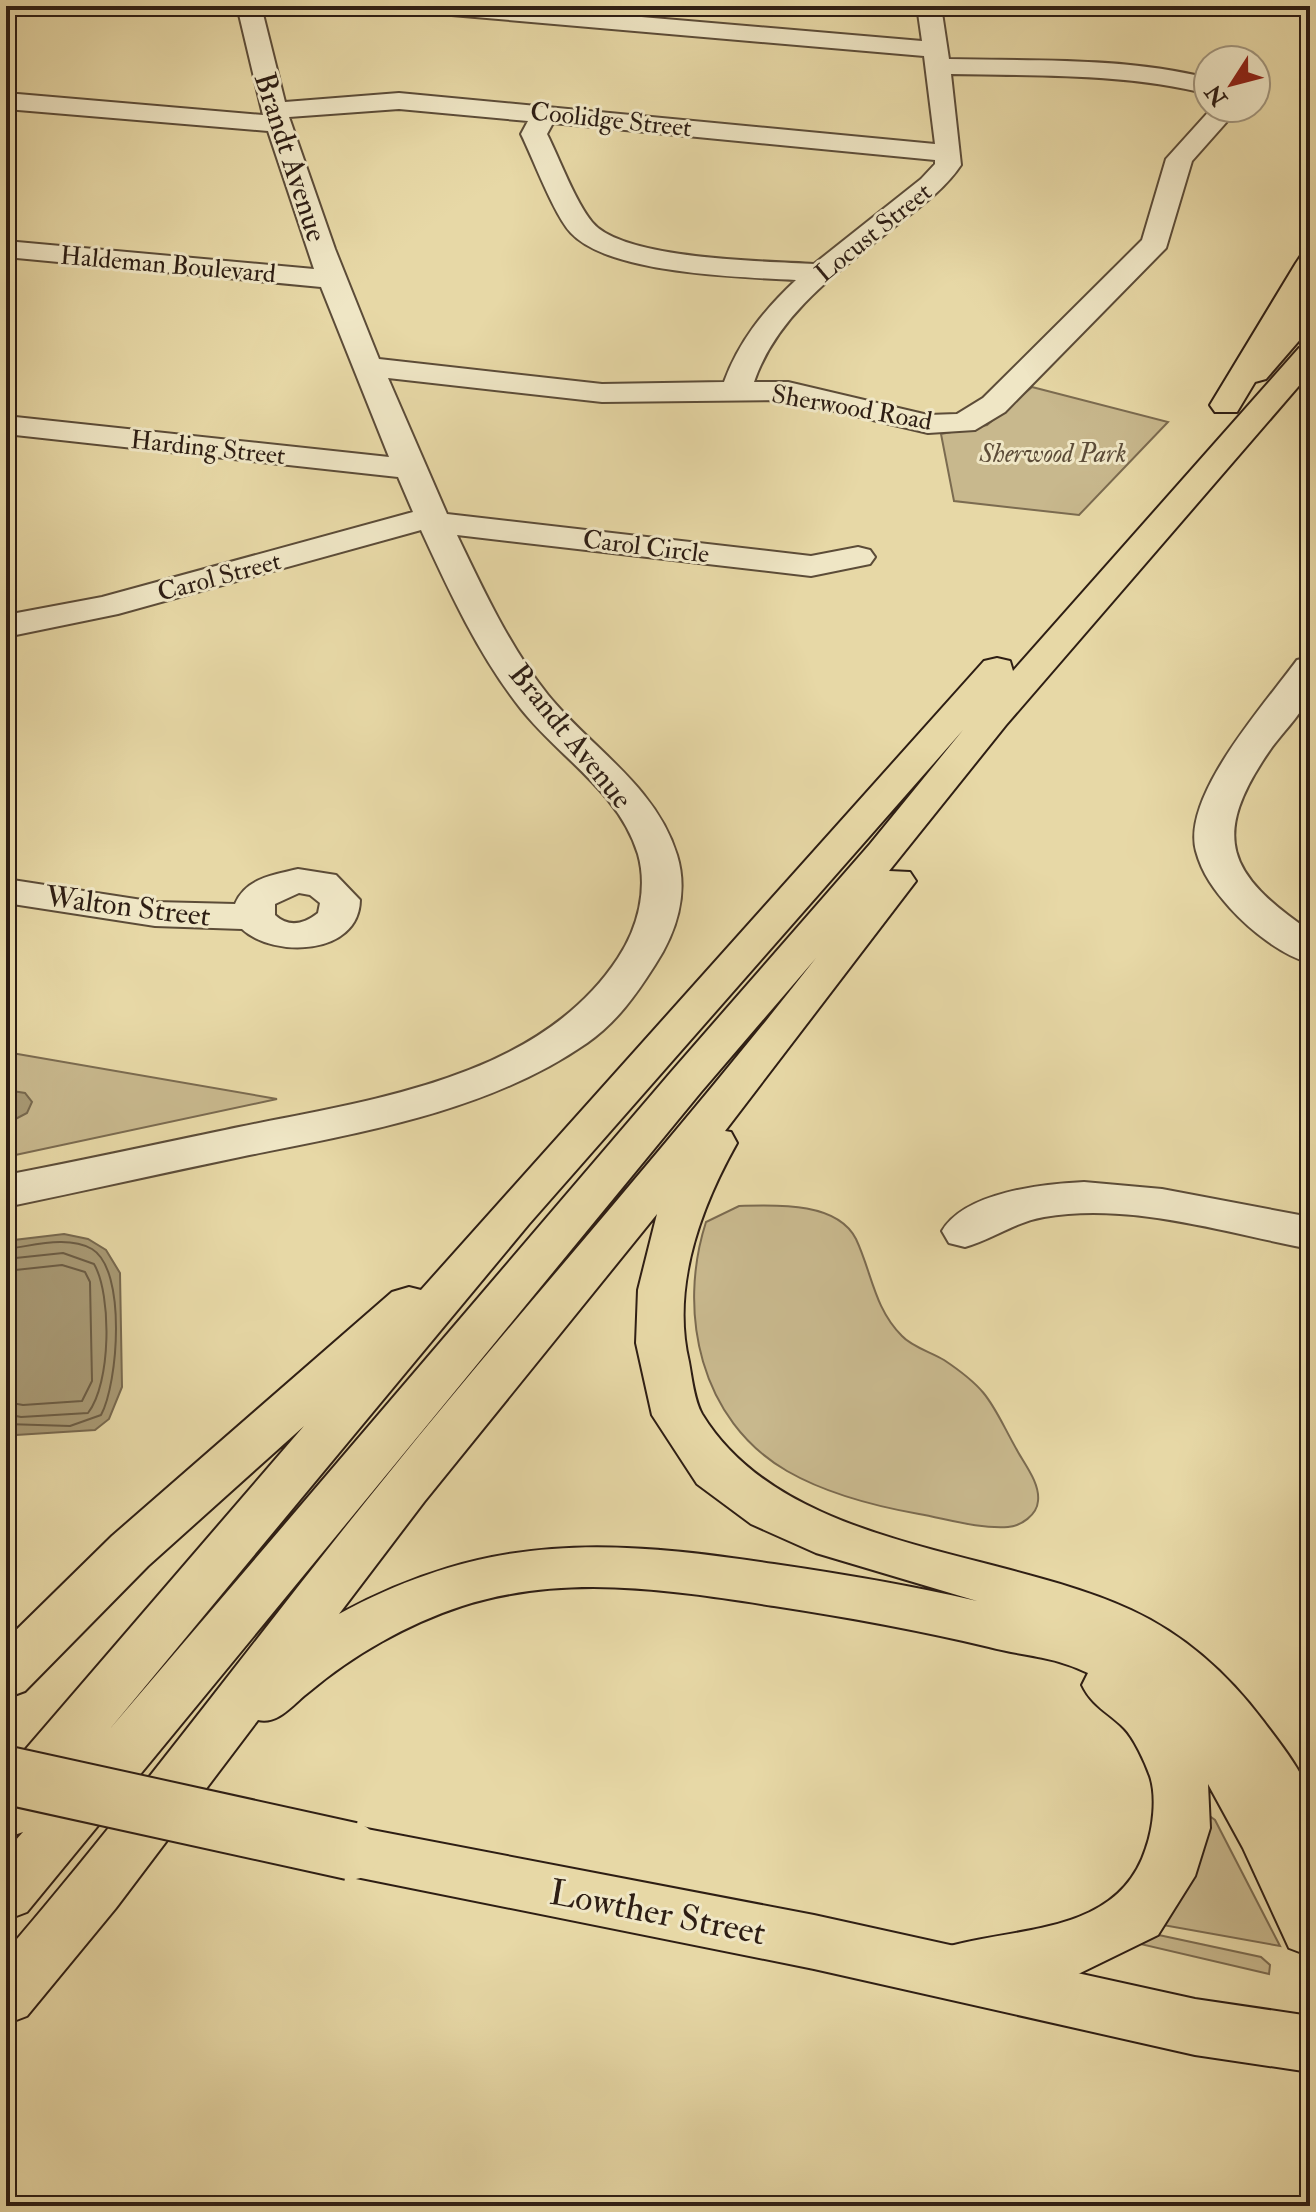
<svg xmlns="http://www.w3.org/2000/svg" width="1316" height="2212" viewBox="0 0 1316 2212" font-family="'IM FELL Double Pica',serif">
	<rect width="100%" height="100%" fill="#e7d8a6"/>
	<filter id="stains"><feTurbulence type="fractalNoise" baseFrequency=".0025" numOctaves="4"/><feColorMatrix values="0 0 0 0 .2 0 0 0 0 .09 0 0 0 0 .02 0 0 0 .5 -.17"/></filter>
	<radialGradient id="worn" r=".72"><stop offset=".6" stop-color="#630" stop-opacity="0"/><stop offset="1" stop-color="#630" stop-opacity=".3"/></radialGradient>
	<!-- green -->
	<g fill="#c8b88d" stroke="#7b6b50" stroke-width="2">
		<polygon points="1032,387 1168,422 1079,515 954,501 941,434 987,425"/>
		<polygon points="6,1052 277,1099 6,1157"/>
		<path d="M 739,1206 C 774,1205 837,1201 856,1239 C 872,1273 874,1308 902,1336 C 912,1347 931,1352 944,1360 C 992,1392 991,1404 1018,1452 C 1026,1466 1040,1484 1038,1501 C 1037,1515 1021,1526 1008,1527 C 979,1529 947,1519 919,1514 C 874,1506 827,1494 787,1471 C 700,1421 677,1312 706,1222 Z"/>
		<polygon points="1211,1817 1215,1820 1280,1946 1163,1925"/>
		<polygon points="1154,1934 1261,1957 1270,1965 1269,1974 1136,1943"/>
	</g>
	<!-- water -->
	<g fill="#a89974" stroke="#77684e" stroke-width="2">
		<polygon points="6,1090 25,1093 32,1102 27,1113 6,1124"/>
		<polygon points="64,1234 88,1239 106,1250 120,1273 122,1387 109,1419 95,1430 16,1435 6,1431 6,1241"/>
	</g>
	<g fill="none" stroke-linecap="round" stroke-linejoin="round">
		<!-- shore -->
		<g stroke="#6b5c44" stroke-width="2">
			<path d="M 6,1249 C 33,1246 67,1235 92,1249 C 127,1270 118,1384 101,1415 L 70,1426 L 6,1424"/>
			<path d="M 6,1259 L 63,1253 L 94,1264 C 112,1295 111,1384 88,1413 L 21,1417 L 6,1414"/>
			<polyline points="6,1271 62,1265 85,1272 90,1282 92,1381 82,1401 23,1405 6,1402"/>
		</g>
		<!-- minor casing -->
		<g stroke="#5c4c38" stroke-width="4">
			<g id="minor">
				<polygon points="6,6 21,6 14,14 6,16"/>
				<path d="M 237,6 L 261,6 L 285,102 L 399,93 L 935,144 L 924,56 L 428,13 L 416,6 L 513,6 L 922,41 L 917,6 L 941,6 L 949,59 C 1035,61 1124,57 1208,78 L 1208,94 C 1125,73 1037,76 951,74 L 961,165 C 945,189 921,206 898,224 C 842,269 778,312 754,382 L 788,382 L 928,415 L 957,414 L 983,398 L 1142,240 L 1166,159 L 1212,108 L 1239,108 L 1192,161 L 1166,248 L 1005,412 L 975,430 L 928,433 L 788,400 L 602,402 L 388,378 L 447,514 L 811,556 L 858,547 L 870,550 L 875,557 L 870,564 L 811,576 L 457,535 C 483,589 510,648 548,695 C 591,748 656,786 677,855 C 689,894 676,933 655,965 C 636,995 616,1023 587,1043 C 486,1113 357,1133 240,1157 C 162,1173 84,1191 6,1207 L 6,1175 C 79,1161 152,1145 225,1130 C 360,1101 536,1083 618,958 C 638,928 648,889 638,854 C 619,792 560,758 521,709 C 479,656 449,591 421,530 L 118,614 L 6,637 L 6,615 L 102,597 L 413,512 L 398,477 L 6,434 L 6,416 L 389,457 L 321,287 L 6,257 L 6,241 L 314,269 L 268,131 L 6,109 L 6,93 L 263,115 ZM 399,109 L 528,121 L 521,134 C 533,158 554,215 571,233 C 609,274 741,277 796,280 C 764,310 739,341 724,382 L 602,384 L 379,359 L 335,249 L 289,117 ZM 553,123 L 935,160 L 935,164 L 921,179 L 814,264 C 766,261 623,260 592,222 C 575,201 560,160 547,134 Z"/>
				<path d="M 1310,657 C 1310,668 1313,684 1310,694 C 1303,713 1282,733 1270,750 C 1210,837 1227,874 1310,931 L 1310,963 C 1281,955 1250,930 1230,908 C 1215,891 1202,874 1196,851 C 1181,796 1266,703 1297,660 Z"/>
				<path d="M 298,869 L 336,875 L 360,900 C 359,956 273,958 242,929 L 155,926 L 6,903 L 6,879 L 155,902 L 235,904 C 246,878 273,875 298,869 ZM 299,893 L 310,895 L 320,903 L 318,913 C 304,924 289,928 275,915 L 275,904 Z"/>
				<path d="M 1084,1182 L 1162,1189 L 1310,1217 L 1310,1249 C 1226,1233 1131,1202 1044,1217 C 1015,1222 993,1239 965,1247 L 949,1243 L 942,1231 C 965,1192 1043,1184 1084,1182 Z"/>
			</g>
		</g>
		<!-- major casing -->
		<g stroke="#2e1e14" stroke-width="4">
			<polygon id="major" points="351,1826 814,1915 1195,1999 1310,2016 1310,2072 1195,2055 814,1969 351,1876 331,1869 322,1851 331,1833"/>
		</g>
		<!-- highway casing -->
		<g stroke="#2e1e14" stroke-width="4">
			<g id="highway">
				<polygon points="1310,254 1310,288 1301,303 1310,301 1310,328 1266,379 1255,382 1237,412 1215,412 1210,405 1296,263 1300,257"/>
				<path d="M 1310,345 L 1310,373 L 1006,725 L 889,871 L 910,872 L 916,881 L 725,1131 L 731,1132 L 737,1143 C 701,1207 671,1287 689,1362 C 692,1378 694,1400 702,1414 C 785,1550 998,1548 1131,1610 C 1185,1635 1229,1675 1264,1722 C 1279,1742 1301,1769 1309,1793 C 1313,1804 1310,1822 1310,1835 C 1310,1875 1310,1915 1310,1956 L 1289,1948 L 1243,1848 L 1208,1784 L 1210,1828 L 1195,1876 L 1158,1935 L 1070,1978 L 949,1999 L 928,1991 L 919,1972 L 928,1953 C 1003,1924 1116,1942 1146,1848 C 1153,1828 1157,1797 1150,1776 C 1145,1762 1134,1738 1124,1728 C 1108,1712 1092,1706 1082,1685 L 1088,1673 C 1050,1655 1027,1657 989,1647 C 918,1630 846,1617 774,1606 C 670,1590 565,1573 462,1606 C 407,1624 353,1655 309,1692 C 294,1703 279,1725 258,1720 L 116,1908 L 27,2016 L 6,2024 L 6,1952 C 139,1797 259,1632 388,1474 C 529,1300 678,1134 816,958 L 701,1092 L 27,1912 L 6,1920 L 6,1851 L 23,1832 L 6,1838 L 6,1772 L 304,1426 L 148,1566 L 25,1691 L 6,1698 L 6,1640 L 112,1536 L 392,1292 L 409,1287 L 421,1290 L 984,661 L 997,658 L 1010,661 L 1013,671 L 1299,348 ZM 963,730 L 870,844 L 671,1072 L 109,1730 L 529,1224 ZM 657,1214 L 638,1290 L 636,1343 L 652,1415 L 697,1484 L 751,1524 L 816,1553 L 977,1601 C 910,1585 842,1574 774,1564 C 610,1539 490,1532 339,1614 L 424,1502 Z"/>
			</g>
		</g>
		<!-- minor -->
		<use href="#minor" fill="#efe6c5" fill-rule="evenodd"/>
		<!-- major -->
		<use href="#major" fill="#e7d8a6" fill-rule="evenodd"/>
		<!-- highway -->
		<use href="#highway" fill="#e7d8a6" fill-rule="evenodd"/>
		<!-- major-bridge casing -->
		<g stroke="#2e1e14" stroke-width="61" stroke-linecap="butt">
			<polyline id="major-bridge" points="6,1775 351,1851"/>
		</g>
		<!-- major-bridge -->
		<use href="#major-bridge" stroke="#e7d8a6" stroke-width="57"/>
	</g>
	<g text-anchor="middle" stroke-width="6" stroke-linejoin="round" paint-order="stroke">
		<!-- far-street labels -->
		<g font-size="26" fill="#2e1e14" stroke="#efe6c5">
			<text transform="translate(611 119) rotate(6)" y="9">Coolidge Street</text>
			<text transform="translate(873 232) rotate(-39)" y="9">Locust Street</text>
			<text transform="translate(168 264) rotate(5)" y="9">Haldeman Boulevard</text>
			<text transform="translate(852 407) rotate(10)" y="9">Sherwood Road</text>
			<text transform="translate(208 447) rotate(6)" y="9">Harding Street</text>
			<text transform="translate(646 546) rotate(7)" y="9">Carol Circle</text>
			<text transform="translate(219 576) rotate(-15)" y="9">Carol Street</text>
		</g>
		<!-- far-park labels -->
		<g font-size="26" font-style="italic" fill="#5c4c38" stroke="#efe6c5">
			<text x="1053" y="462">Sherwood Park</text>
		</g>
		<!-- street labels -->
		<g font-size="30" fill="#2e1e14" stroke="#efe6c5">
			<text transform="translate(291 157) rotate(72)" y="10">Brandt Avenue</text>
			<text transform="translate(571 736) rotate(51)" y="10">Brandt Avenue</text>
			<text transform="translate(128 906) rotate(7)" y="10">Walton Street</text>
		</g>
		<!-- near-street labels -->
		<g font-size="36" fill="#2e1e14" stroke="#efe6c5">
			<text transform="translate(658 1911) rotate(11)" y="13">Lowther Street</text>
		</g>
	</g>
	<!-- margin -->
	<rect width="1316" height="2212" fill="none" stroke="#e7d8a6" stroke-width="32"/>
	<rect x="8" y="8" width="1300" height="2196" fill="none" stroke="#2e1e14" stroke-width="4"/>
	<rect x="16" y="16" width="1284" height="2180" fill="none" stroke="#2e1e14" stroke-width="2"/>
	<!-- north arrow -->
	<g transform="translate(1232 84) rotate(234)"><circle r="38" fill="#efe6c5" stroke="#a2967e" stroke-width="2"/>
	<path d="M0-6L14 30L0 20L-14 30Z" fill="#8f2418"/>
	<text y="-12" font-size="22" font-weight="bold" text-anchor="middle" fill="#2e1e14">N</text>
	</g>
	<rect width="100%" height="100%" filter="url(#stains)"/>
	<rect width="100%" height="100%" fill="url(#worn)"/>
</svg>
